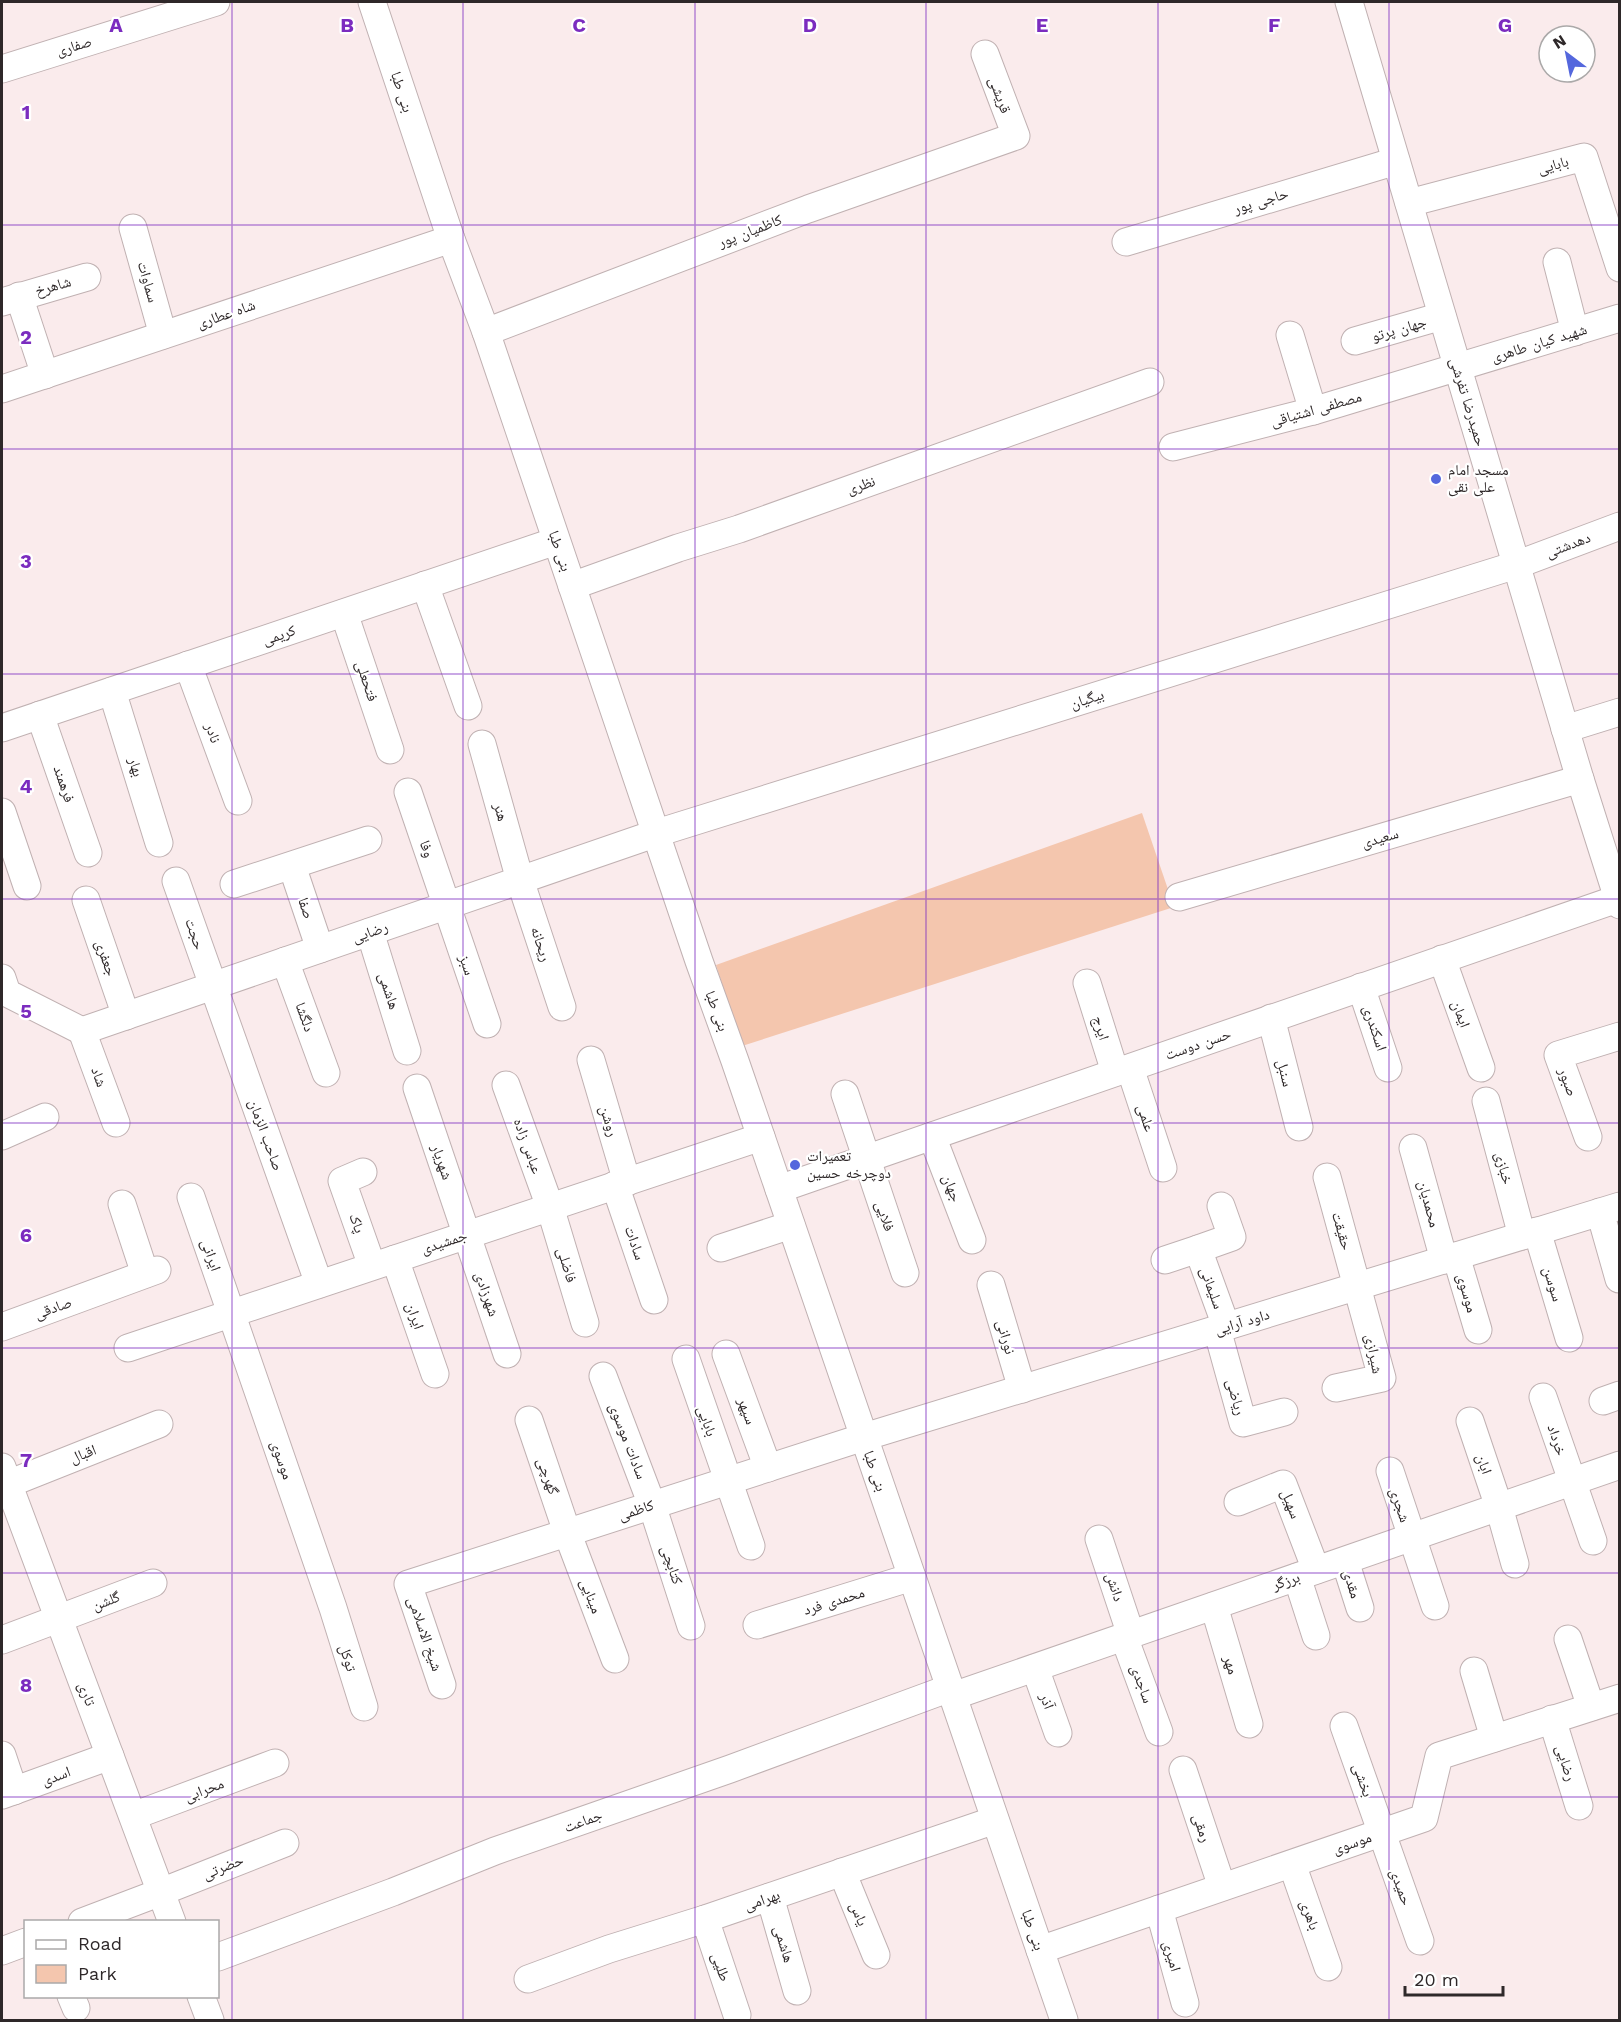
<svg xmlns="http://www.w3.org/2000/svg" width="1621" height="2022" viewBox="0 0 1621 2022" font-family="'Work Sans','Noto Naskh Arabic',sans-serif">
	<rect width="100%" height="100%" fill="#faebec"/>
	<!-- green -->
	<polygon fill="#f4c6ae" points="1142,813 1174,907 742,1046 716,965"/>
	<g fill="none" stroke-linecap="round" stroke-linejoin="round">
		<!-- minor casing -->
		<g stroke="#c0b1b2" stroke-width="29">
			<g id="minor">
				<polyline points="372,2 451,239 486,332 699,961 735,1061 1064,2020"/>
				<polyline points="1349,2 1580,779 1620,905"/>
				<polyline points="2,69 216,2"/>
				<polyline points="1409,203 1584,157 1620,268"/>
				<polyline points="133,228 163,335"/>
				<polyline points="1126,242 1396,161"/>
				<polyline points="1557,262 1575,332"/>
				<polyline points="19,296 45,375"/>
				<polyline points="2,302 87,277"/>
				<polyline points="486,332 808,209 1016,136 985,54"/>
				<polyline points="1290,335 1313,411"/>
				<polyline points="1355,341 1442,316"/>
				<polyline points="2,389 451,239"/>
				<polyline points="1173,447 1313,411 1620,318"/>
				<polyline points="425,585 468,706"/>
				<polyline points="572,586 678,548 739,529 1150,382"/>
				<polyline points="344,613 390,750"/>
				<polyline points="188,665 238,801"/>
				<polyline points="112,691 159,843"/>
				<polyline points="40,715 88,853"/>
				<polyline points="2,728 556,541"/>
				<polyline points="1565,729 1620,712"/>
				<polyline points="482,744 520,880 562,1007"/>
				<polyline points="408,792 487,1024"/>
				<polyline points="2,812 27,886"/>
				<polyline points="292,866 320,949"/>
				<polyline points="176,881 319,1284"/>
				<polyline points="234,884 368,840"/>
				<polyline points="1179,897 1580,779"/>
				<polyline points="86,900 126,1016"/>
				<polyline points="370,932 407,1051"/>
				<polyline points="1442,959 1481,1068"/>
				<polyline points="285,961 326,1073"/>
				<polyline points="2,978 7,993 82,1031"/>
				<polyline points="1087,983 1115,1072"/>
				<polyline points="1361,987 1388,1068"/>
				<polyline points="1271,1018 1299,1127"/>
				<polyline points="82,1031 657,833 1516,565 1620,526"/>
				<polyline points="82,1031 116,1123"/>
				<polyline points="591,1060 627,1182"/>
				<polyline points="1130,1068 1163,1168"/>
				<polyline points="506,1085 550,1207 585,1323"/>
				<polyline points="417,1088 507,1354"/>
				<polyline points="845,1094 905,1273"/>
				<polyline points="1486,1101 1522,1236"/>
				<polyline points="2,1136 45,1117"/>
				<polyline points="932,1136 972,1240"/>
				<polyline points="1588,1137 1558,1055 1620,1036"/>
				<polyline points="1413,1148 1444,1260"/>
				<polyline points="363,1172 342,1181 372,1266"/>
				<polyline points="1327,1177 1382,1378 1336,1388"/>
				<polyline points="615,1185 654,1300"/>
				<polyline points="779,1189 1620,898"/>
				<polyline points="191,1197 333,1608 364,1707"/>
				<polyline points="122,1204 145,1274"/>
				<polyline points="1600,1212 1619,1279"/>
				<polyline points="1537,1231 1569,1338"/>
				<polyline points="721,1248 791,1225"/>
				<polyline points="1198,1249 1232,1237 1221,1206"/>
				<polyline points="1456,1256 1478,1330"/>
				<polyline points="395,1259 435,1374"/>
				<polyline points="1165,1260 1198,1249 1226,1326"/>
				<polyline points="991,1285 1022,1389"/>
				<polyline points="2,1327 157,1270"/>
				<polyline points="1217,1329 1243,1423 1284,1412"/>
				<polyline points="128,1348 761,1137"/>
				<polyline points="726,1354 768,1468"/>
				<polyline points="686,1359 751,1546"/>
				<polyline points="603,1376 652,1505 691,1626"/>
				<polyline points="1543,1397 1593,1541"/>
				<polyline points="1603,1401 1620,1395"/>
				<polyline points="529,1420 567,1532 615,1659"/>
				<polyline points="1470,1421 1499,1507 1515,1564"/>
				<polyline points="2,1467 172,1922"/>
				<polyline points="1390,1471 1435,1606"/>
				<polyline points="8,1484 159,1424"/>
				<polyline points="1238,1502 1283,1484 1316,1570"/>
				<polyline points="1099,1539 1131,1635"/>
				<polyline points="1345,1561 1360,1608"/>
				<polyline points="1297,1577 1316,1636"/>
				<polyline points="1214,1606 1249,1724"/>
				<polyline points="757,1625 912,1577"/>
				<polyline points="1124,1637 1159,1732"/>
				<polyline points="1568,1639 1591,1707"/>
				<polyline points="2,1640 153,1583"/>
				<polyline points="1035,1668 1058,1733"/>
				<polyline points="1474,1671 1494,1738"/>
				<polyline points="442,1685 408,1584 864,1437 1620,1206"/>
				<polyline points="953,1696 1620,1465"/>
				<polyline points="1552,1719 1579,1806"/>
				<polyline points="1344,1726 1420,1941"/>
				<polyline points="2,1755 14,1791"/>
				<polyline points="1183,1770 1222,1887"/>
				<polyline points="2,1795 110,1756"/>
				<polyline points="133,1816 275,1763"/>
				<polyline points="1292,1864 1328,1967"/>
				<polyline points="842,1872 876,1955"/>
				<polyline points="770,1897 797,1991"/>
				<polyline points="1159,1909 1185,2003"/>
				<polyline points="705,1919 737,2015"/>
				<polyline points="82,1922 161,1892 285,1843"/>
				<polyline points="1040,1950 1424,1818 1439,1756 1620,1698"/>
				<polyline points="2,1951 26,1942"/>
				<polyline points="218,1957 393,1892 495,1851 730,1769 950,1688"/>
				<polyline points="528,1979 609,1949 705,1919 995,1820"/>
				<polyline points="71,1996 76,2008"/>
				<polyline points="201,1996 210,2020"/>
			</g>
		</g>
		<!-- minor -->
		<use href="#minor" stroke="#fff" stroke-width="27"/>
	</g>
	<!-- grid -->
	<path fill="none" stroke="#7b2cbf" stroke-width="1.5" stroke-opacity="0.55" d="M 232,2 L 232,2020M 463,2 L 463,2020M 695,2 L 695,2020M 926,2 L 926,2020M 1158,2 L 1158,2020M 1389,2 L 1389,2020M 2,225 L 1620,225M 2,449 L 1620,449M 2,674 L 1620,674M 2,899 L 1620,899M 2,1123 L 1620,1123M 2,1348 L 1620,1348M 2,1573 L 1620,1573M 2,1797 L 1620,1797"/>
	<!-- markers -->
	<g fill="#5467dd" stroke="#fff" stroke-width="2">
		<circle cx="1436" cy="479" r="6"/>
		<circle cx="795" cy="1165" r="6"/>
	</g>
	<g text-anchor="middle" stroke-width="4.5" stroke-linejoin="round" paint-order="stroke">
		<!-- street labels -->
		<g font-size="15" fill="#2e2829" stroke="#fff">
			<text transform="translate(74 46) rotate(-17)" y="5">صفاری</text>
			<text transform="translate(402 92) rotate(72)" y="5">بنی طبا</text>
			<text transform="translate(1000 95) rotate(70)" y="5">قریشی</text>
			<text transform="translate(1553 165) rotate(-15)" y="5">بابایی</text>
			<text transform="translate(1261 201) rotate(-17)" y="5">حاجی پور</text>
			<text transform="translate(750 231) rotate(-21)" y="5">کاظمیان پور</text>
			<text transform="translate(148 282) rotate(74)" y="5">سماوات</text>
			<text transform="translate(53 286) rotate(-16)" y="5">شاهرخ</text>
			<text transform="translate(226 314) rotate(-19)" y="5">شاه عطاری</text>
			<text transform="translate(1399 329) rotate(-16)" y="5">جهان پرتو</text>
			<text transform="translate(1539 343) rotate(-17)" y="5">شهید کیان طاهری</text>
			<text transform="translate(1468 402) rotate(73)" y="5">حمیدرضا تفرشی</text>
			<text transform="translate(1316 409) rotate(-16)" y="5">مصطفی اشتیاقی</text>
			<text transform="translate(861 485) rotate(-18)" y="5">نظری</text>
			<text transform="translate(1568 545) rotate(-21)" y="5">دهدشتی</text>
			<text transform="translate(560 551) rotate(71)" y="5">بنی طبا</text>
			<text transform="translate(279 635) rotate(-19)" y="5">کریمی</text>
			<text transform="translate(367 681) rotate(72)" y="5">فتحعلی</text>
			<text transform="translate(1087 699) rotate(-18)" y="5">بیگیان</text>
			<text transform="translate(213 733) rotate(70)" y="5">نادر</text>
			<text transform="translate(136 767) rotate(73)" y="5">بهار</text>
			<text transform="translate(64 784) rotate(71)" y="5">فرهمند</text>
			<text transform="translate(501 812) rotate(74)" y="5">هنر</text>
			<text transform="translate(1380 838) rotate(-16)" y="5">سعیدی</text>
			<text transform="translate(427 849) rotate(71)" y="5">وفا</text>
			<text transform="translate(306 908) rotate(72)" y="5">صفا</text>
			<text transform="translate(370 932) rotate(-19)" y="5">رضایی</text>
			<text transform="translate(195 934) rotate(71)" y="5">حجت</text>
			<text transform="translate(541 944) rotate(72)" y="5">ریحانه</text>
			<text transform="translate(106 958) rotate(71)" y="5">جعفری</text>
			<text transform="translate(467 965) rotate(71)" y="5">سبز</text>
			<text transform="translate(389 991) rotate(72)" y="5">هاشمی</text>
			<text transform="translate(717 1011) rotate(70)" y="5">بنی طبا</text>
			<text transform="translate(1461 1014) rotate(70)" y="5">ایمان</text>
			<text transform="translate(305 1017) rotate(70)" y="5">دلگشا</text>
			<text transform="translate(1101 1028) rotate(73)" y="5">ایرج</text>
			<text transform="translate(1375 1028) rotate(72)" y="5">اسکندری</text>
			<text transform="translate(1198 1044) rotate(-19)" y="5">حسن دوست</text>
			<text transform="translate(1285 1073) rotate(76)" y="5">سنبل</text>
			<text transform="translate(99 1077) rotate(70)" y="5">شاد</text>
			<text transform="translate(1568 1082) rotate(70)" y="5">صبور</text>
			<text transform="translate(1146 1118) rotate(72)" y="5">علمی</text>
			<text transform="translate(609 1121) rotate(73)" y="5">روشن</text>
			<text transform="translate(266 1135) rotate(70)" y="5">صاحب الزمان</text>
			<text transform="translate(528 1146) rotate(70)" y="5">عباس زاده</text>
			<text transform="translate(442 1162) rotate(71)" y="5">شهریار</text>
			<text transform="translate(1504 1168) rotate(75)" y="5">خبازی</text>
			<text transform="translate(952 1188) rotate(69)" y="5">جهان</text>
			<text transform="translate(1429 1204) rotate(75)" y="5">محمدیان</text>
			<text transform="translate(885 1216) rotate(71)" y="5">فلایی</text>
			<text transform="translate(357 1223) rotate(70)" y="5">پاک</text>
			<text transform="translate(1342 1231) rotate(74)" y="5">حقیقت</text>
			<text transform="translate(444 1242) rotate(-18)" y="5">جمشیدی</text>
			<text transform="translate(635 1243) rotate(71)" y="5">سادات</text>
			<text transform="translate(211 1255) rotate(71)" y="5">ایرانی</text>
			<text transform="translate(567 1265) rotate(73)" y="5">فاضلی</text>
			<text transform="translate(1553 1284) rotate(73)" y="5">سوسن</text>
			<text transform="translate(1212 1288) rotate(70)" y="5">سلیمانی</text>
			<text transform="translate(1467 1293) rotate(74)" y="5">موسوی</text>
			<text transform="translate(487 1294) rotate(71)" y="5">شهرزادی</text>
			<text transform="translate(53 1308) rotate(-20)" y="5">صادقی</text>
			<text transform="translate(415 1316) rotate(71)" y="5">ایران</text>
			<text transform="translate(1242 1322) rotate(-17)" y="5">داود آرایی</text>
			<text transform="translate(1006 1337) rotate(74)" y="5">نورانی</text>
			<text transform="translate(1374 1354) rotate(79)" y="5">شیرازی</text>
			<text transform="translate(1236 1397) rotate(75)" y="5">ریاضی</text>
			<text transform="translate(747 1411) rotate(70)" y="5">سپهر</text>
			<text transform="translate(707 1421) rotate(71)" y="5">بابایی</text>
			<text transform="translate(1557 1440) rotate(72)" y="5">خرداد</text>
			<text transform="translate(628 1441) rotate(69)" y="5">سادات موسوی</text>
			<text transform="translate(83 1454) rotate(-21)" y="5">اقبال</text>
			<text transform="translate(282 1460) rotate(71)" y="5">موسوی</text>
			<text transform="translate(1484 1464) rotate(71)" y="5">ابان</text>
			<text transform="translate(875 1471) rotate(71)" y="5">بنی طبا</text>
			<text transform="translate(548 1476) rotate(71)" y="5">گهرچی</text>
			<text transform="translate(1291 1504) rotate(69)" y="5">سهیل</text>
			<text transform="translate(1400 1505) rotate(72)" y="5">شجری</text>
			<text transform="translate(636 1510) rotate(-18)" y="5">کاظمی</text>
			<text transform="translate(672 1565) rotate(72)" y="5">کتابچی</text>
			<text transform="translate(1286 1581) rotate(-19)" y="5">برزگر</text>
			<text transform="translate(1352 1584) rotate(73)" y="5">مقدی</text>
			<text transform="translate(1115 1587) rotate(72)" y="5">دانش</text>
			<text transform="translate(591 1596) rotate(69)" y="5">مینایی</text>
			<text transform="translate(106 1601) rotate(-21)" y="5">گلشن</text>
			<text transform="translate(834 1601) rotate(-17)" y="5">محمدی فرد</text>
			<text transform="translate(425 1634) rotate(71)" y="5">شیخ الاسلامی</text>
			<text transform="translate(348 1658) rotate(73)" y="5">توکل</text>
			<text transform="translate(1231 1665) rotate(73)" y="5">مهر</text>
			<text transform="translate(1142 1684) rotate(70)" y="5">ساجدی</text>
			<text transform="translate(87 1694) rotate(69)" y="5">تاری</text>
			<text transform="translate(1047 1701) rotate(70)" y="5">آذر</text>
			<text transform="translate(1566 1763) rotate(73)" y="5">رضایی</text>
			<text transform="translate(56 1776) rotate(-20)" y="5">اسدی</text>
			<text transform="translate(1363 1780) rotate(71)" y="5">بخشی</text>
			<text transform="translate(204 1790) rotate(-21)" y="5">محرابی</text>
			<text transform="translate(583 1821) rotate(-20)" y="5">جماعت</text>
			<text transform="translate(1202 1828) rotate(72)" y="5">رمقی</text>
			<text transform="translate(1352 1843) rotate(-19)" y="5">موسوی</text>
			<text transform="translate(223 1867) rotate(-22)" y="5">حضرتی</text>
			<text transform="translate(1401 1887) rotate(70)" y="5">حمیدی</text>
			<text transform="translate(762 1900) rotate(-19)" y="5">بهرامی</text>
			<text transform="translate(859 1914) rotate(68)" y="5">یاس</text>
			<text transform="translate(1310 1915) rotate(70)" y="5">باهری</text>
			<text transform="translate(1033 1930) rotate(71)" y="5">بنی طبا</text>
			<text transform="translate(784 1944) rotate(73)" y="5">هاشمی</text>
			<text transform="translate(1172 1956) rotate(74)" y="5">امیری</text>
			<text transform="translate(721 1967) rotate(71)" y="5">طلیی</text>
		</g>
		<!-- poi labels -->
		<g font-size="15" fill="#2e2829" stroke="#fff" text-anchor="start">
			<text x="1448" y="475">مسجد امام<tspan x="1448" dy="17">علی نقی</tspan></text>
			<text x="807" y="1161">تعمیرات<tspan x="807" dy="17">دوچرخه حسین</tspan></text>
		</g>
	</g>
	<g font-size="20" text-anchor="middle" font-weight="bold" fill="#7b2cbf" stroke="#fff" stroke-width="4.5" stroke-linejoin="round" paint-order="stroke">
		<text x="116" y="32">A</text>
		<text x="347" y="32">B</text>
		<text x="579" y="32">C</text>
		<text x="810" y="32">D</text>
		<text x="1042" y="32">E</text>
		<text x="1274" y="32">F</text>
		<text x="1505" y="32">G</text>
		<text x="26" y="119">1</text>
		<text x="26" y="344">2</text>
		<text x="26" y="568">3</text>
		<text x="26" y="793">4</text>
		<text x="26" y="1018">5</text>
		<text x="26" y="1242">6</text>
		<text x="26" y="1467">7</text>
		<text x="26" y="1692">8</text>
	</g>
	<!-- border -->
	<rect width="1621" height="2022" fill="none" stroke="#2e2829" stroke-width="6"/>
	<!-- legend -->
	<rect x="24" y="1920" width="195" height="78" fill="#ffffff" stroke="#aba9a9" stroke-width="1.5"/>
	<rect x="36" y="1940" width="30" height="9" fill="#ffffff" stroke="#aba9a9" stroke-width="1.5"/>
	<text x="78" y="1950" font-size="18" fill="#2e2829">Road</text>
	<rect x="36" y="1965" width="30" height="18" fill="#f4c6ae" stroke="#aba9a9" stroke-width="1.5"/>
	<text x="78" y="1980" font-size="18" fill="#2e2829">Park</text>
	<!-- north arrow -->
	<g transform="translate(1567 54) rotate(328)"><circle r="28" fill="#ffffff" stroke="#aba9a9" stroke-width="1.5"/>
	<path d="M0-4.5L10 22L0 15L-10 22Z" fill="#5467dd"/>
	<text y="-9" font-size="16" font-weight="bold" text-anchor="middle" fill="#2e2829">N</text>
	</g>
	<!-- scale -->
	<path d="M1405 1986v9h98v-9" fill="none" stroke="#2e2829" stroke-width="3"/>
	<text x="1414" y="1986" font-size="18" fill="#2e2829" stroke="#ffffff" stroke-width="4.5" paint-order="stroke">20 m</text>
</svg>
